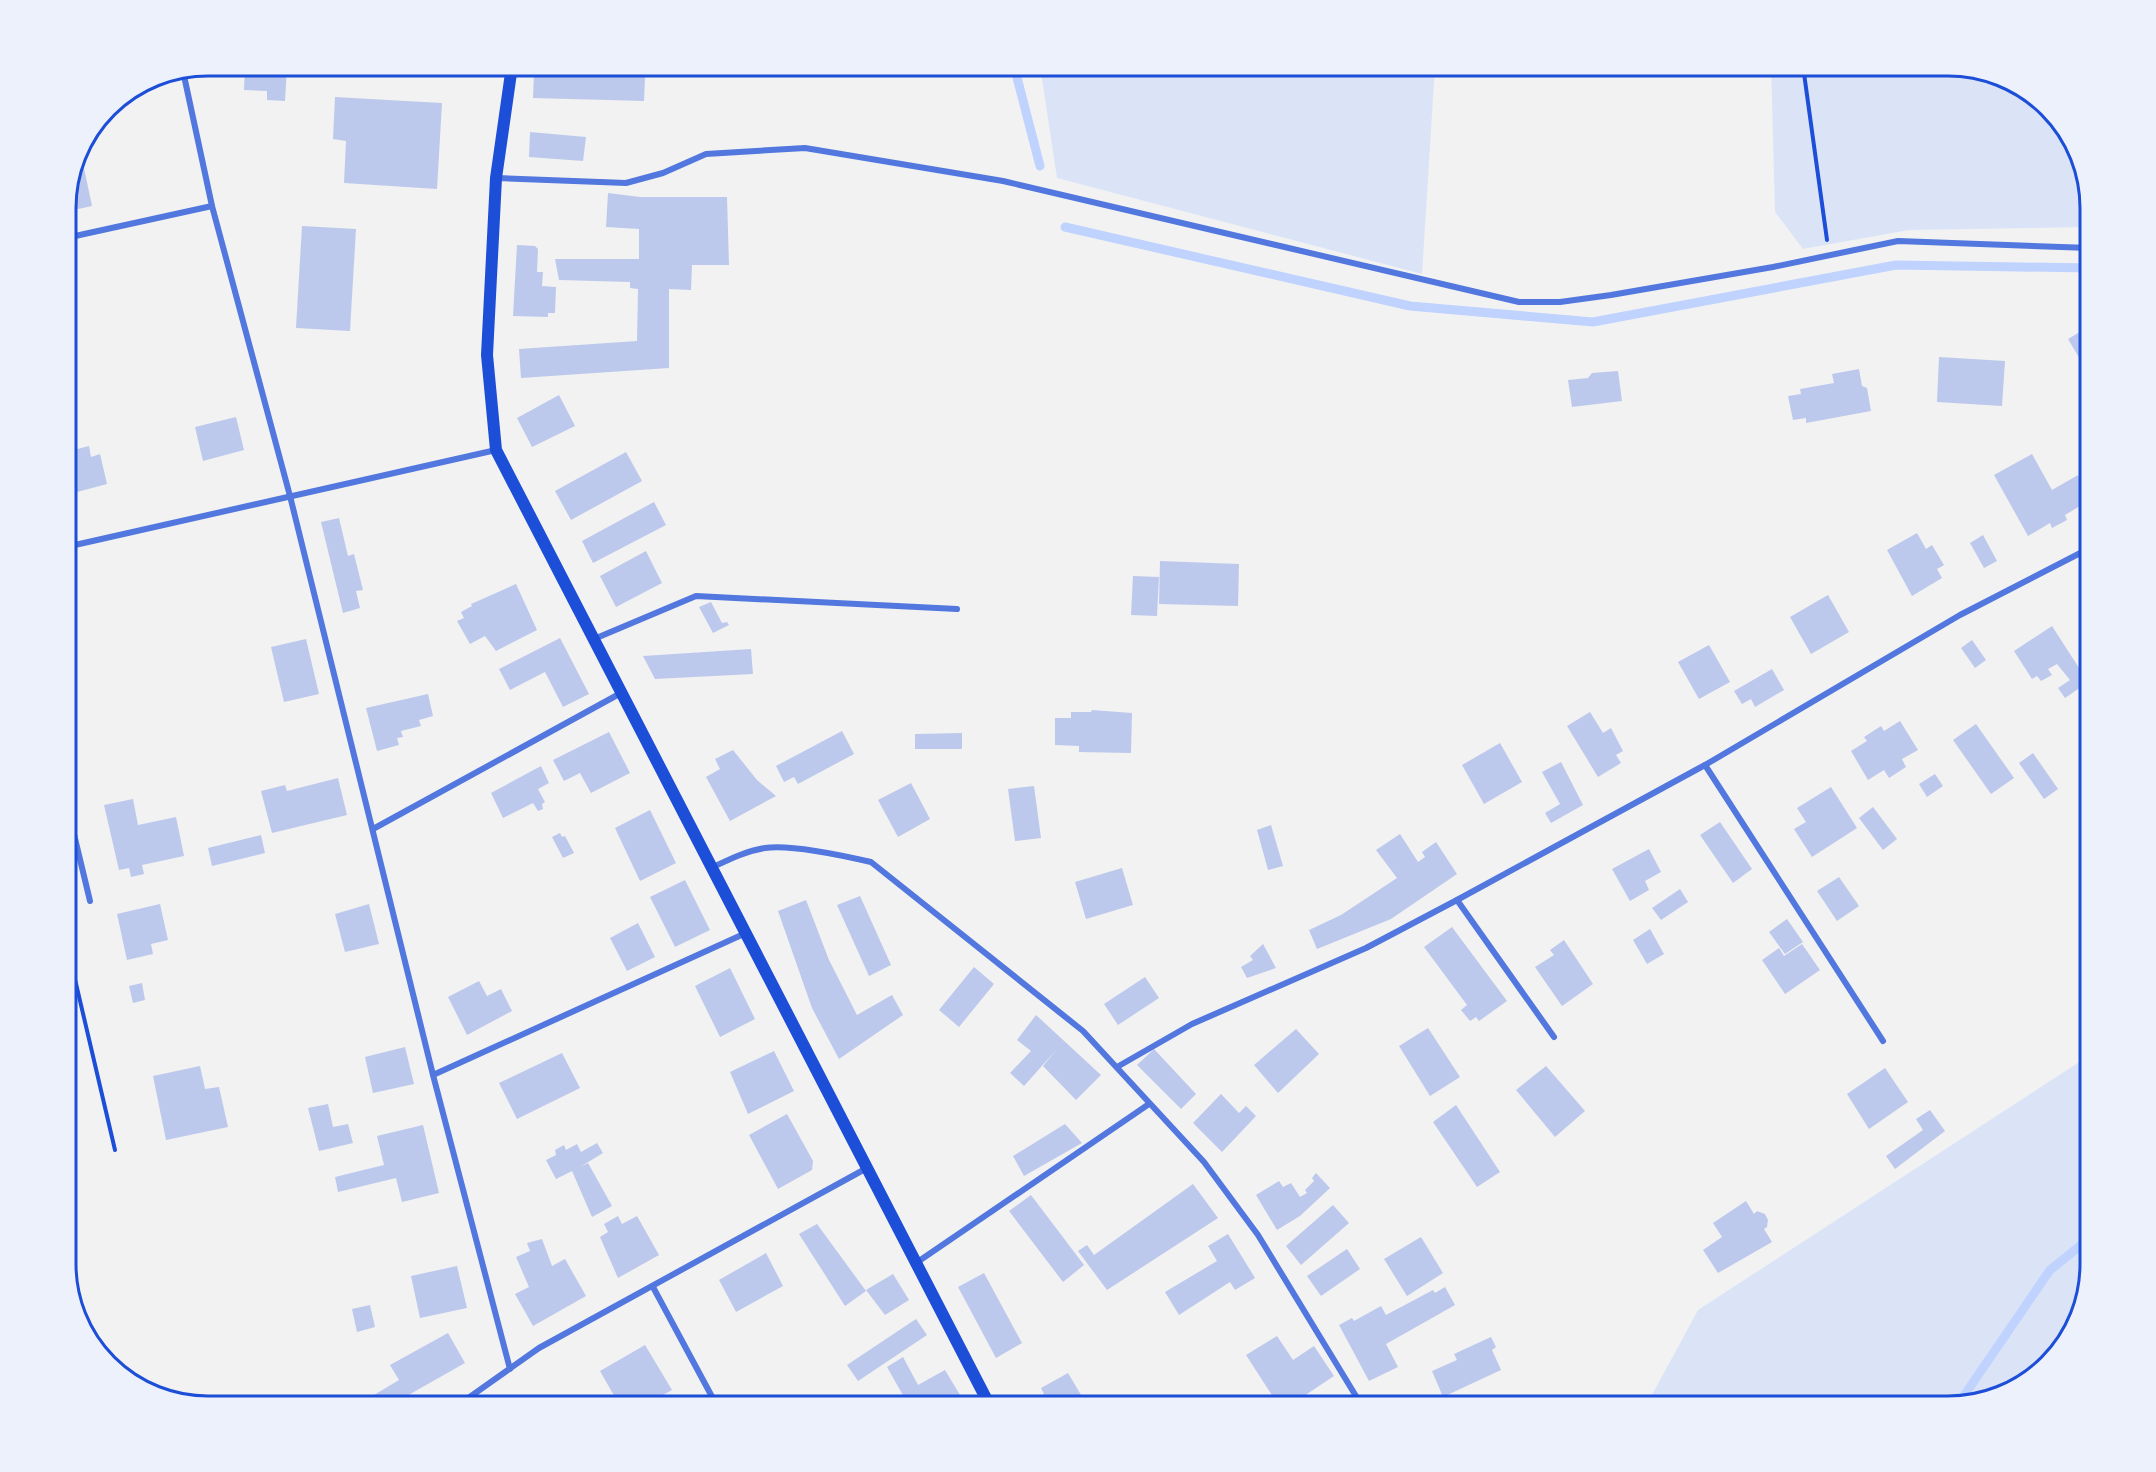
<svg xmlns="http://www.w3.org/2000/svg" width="2156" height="1472" viewBox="0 0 2156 1472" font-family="'Fira Sans',sans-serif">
	<rect width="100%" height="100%" fill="#f2f2f2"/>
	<!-- green -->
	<g fill="#dbe4f7">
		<polygon points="1040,66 1435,66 1422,274 1057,178"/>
		<polygon points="1771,66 1948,66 2027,90 2075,145 2090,208 2090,227 1909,230 1803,249 1775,212"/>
		<polygon points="2090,1055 2090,1264 2066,1343 2011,1391 1948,1406 1646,1406 1698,1310"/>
	</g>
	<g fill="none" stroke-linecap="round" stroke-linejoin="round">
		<!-- stream -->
		<g stroke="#bfd3fe" stroke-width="9">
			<polyline points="1014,66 1040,166"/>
			<polyline points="1065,227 1410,306 1593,322 1896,265 2090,268"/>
			<polyline points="1959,1403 2050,1270 2090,1238"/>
		</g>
	</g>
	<!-- building -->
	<g fill="#bdc9ec">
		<polygon points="245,66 287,66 285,101 267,100 267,91 244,90"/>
		<polygon points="542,66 574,66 574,71 591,72 590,75 645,77 644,101 533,98 534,71 542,70"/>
		<polygon points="335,97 442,103 437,189 344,183 346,141 333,139"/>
		<polygon points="530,132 586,137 583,161 529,157"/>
		<polygon points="80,149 92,206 69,211 66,199"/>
		<polygon points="608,193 640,197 727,197 729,265 692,265 691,290 669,289 669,368 521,378 519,349 637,341 638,289 630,288 630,282 559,280 555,259 639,259 639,229 606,227"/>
		<polygon points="302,226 356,229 350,331 296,328"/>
		<polygon points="517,245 535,246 538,249 537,272 543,272 542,286 556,287 555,313 548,313 548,317 513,316"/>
		<polygon points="2090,326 2090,376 2068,339"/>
		<polygon points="1939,357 2005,361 2002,406 1937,402"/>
		<polygon points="1859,369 1862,386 1867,388 1871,411 1806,423 1806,418 1793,420 1788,396 1801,394 1800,389 1834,383 1832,374"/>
		<polygon points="1618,371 1622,401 1572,407 1568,380 1588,378 1592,373"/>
		<polygon points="559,395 575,426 532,447 517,418"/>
		<polygon points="236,417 244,450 203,461 195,427"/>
		<polygon points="89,446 91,457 100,454 107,484 66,495 66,452"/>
		<polygon points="626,452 642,481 571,520 555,491"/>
		<polygon points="2032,454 2052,490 2078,475 2090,500 2065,515 2067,520 2052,528 2050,523 2028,536 1994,475"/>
		<polygon points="654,502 666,525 593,563 582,541"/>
		<polygon points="339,518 348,556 354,554 363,590 356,591 360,608 343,613 321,522"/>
		<polygon points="1917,533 1926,549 1932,545 1944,565 1937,569 1942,578 1912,596 1887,550"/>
		<polygon points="1983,535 1997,561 1984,568 1970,543"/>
		<polygon points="646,551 662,583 616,607 600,576"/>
		<polygon points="1160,561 1239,564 1238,606 1159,604"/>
		<polygon points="1133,576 1159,577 1157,616 1131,615"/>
		<polygon points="516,584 537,630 496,651 485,636 470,644 457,621 464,618 461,612 472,606 471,604"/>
		<polygon points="1828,595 1849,632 1811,654 1790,617"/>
		<polygon points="711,602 722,623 727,622 729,625 713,633 699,607"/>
		<polygon points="2052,626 2090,685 2090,695 2084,685 2065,698 2058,688 2070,680 2057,664 2048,669 2052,675 2041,681 2037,676 2032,679 2014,651"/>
		<polygon points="560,638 589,694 563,707 545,672 510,690 499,669"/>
		<polygon points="306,639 319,694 284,702 271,647"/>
		<polygon points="1972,640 1986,660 1975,668 1961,648"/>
		<polygon points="1709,645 1730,682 1699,699 1678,662"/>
		<polygon points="751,649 753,674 655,679 643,656"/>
		<polygon points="1772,669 1784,690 1755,707 1751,699 1742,704 1734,691"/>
		<polygon points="428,694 433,716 419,720 421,726 401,731 403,737 397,738 399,745 377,751 366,708"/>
		<polygon points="1092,710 1132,713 1131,753 1079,752 1079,746 1055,745 1055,718 1071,718 1071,712 1091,712"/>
		<polygon points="1590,712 1603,733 1611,728 1623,751 1616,755 1621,763 1598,777 1567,726"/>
		<polygon points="1900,721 1918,750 1902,759 1906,767 1889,778 1884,770 1868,780 1851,751 1867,741 1864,737 1881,726 1884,731"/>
		<polygon points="1976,724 2014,778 1991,794 1953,740"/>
		<polygon points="842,731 854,754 798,784 794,777 784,782 776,766"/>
		<polygon points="609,732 630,773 591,793 580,773 564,781 553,760"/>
		<polygon points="962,733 962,749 915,749 915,734"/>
		<polygon points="1500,743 1522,782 1484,804 1462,765"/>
		<polygon points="733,750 757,780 776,796 730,821 706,777 720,769 715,759"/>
		<polygon points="2033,753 2058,789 2044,799 2019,763"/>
		<polygon points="1561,762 1583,805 1551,823 1545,813 1560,804 1542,772"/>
		<polygon points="541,766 549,783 538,789 545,802 542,804 543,809 538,811 533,803 503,818 491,793"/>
		<polygon points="1935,774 1943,786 1927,797 1919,784"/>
		<polygon points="338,778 347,815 272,833 261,791 285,785 287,791"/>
		<polygon points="911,783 930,819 898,837 878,800"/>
		<polygon points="1034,786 1041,838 1015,841 1008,789"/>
		<polygon points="1831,787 1857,828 1812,857 1794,829 1806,822 1797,808"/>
		<polygon points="133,799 138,825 176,817 184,856 142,865 144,874 131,877 129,868 119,870 104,805"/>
		<polygon points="1873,807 1897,839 1883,850 1859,818"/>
		<polygon points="650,810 676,863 640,881 615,828"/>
		<polygon points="1720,822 1752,869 1733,883 1700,835"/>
		<polygon points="1271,825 1283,866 1268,870 1257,830"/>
		<polygon points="560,833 562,837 565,836 574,853 563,858 552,837"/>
		<polygon points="1400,834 1418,862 1425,857 1422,852 1436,842 1457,874 1391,919 1317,949 1309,930 1341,915 1397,878 1376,850"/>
		<polygon points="261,835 265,853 212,866 208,848"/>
		<polygon points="1649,849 1661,872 1645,881 1649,890 1630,901 1612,869"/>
		<polygon points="1122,868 1133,905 1086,919 1075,882"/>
		<polygon points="1839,877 1859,906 1837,921 1817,891"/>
		<polygon points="685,880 710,930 675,947 650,897"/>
		<polygon points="1680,889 1688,902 1661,920 1652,908"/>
		<polygon points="860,896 891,965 869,976 837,905"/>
		<polygon points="806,900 829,960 857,1015 892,995 903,1015 839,1059 812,1008 778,911"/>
		<polygon points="160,904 168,940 151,944 153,954 127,960 117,914"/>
		<polygon points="369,904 379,944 345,952 335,914"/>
		<polygon points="1787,919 1803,942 1785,954 1769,932"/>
		<polygon points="638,923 655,957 627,971 610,938"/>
		<polygon points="1452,927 1507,1001 1479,1021 1476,1017 1470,1021 1461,1010 1467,1005 1424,947"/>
		<polygon points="1650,929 1664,954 1647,964 1633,940"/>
		<polygon points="1564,940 1593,984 1562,1006 1535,967 1554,955 1550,950"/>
		<polygon points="1263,944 1276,968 1247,978 1241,967 1253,960 1250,956"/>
		<polygon points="1802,944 1820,970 1785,994 1762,960 1779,948 1784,956"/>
		<polygon points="974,967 994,984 959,1027 939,1010"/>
		<polygon points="730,968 755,1019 720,1037 695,986"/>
		<polygon points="1145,977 1159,998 1118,1025 1104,1004"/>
		<polygon points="479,981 487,996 501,989 512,1011 467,1035 448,997"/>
		<polygon points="142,983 145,1000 133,1003 129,986"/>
		<polygon points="1036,1015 1101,1075 1076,1100 1043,1066 1057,1049 1024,1086 1010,1073 1031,1051 1017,1040"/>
		<polygon points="1428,1028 1460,1077 1430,1096 1399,1046"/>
		<polygon points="1296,1029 1319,1054 1278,1093 1254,1065"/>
		<polygon points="405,1047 414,1084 373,1093 365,1057"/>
		<polygon points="1154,1049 1196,1094 1181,1109 1137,1065"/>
		<polygon points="774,1051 794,1091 748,1114 730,1072"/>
		<polygon points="562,1053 580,1088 517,1119 499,1083"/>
		<polygon points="200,1066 205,1089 219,1087 228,1127 166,1140 153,1076"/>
		<polygon points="1546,1066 1585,1111 1555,1137 1516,1090"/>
		<polygon points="1885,1068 1908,1102 1869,1129 1847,1094"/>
		<polygon points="1221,1094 1239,1113 1246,1106 1256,1116 1222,1152 1193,1123"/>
		<polygon points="328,1104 333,1127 348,1124 353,1143 319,1151 308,1108"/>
		<polygon points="1456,1105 1500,1172 1477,1187 1433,1122"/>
		<polygon points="1930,1110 1945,1131 1895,1169 1886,1156 1923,1130 1916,1119"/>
		<polygon points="787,1114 813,1161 812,1170 778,1189 749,1135"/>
		<polygon points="1065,1124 1082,1143 1024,1176 1013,1156"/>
		<polygon points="423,1125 439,1193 402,1202 396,1178 338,1192 335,1177 384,1165 377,1136"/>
		<polygon points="597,1143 603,1153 580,1167 588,1163 612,1206 592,1217 572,1171 556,1179 546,1160 556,1155 555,1150 564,1145 566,1150 577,1144 581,1152"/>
		<polygon points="1316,1173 1330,1188 1300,1216 1277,1230 1256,1195 1279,1181 1283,1187 1291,1183 1300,1197 1307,1193 1305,1190 1314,1181 1312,1178"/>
		<polygon points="1193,1184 1218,1218 1107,1290 1078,1251 1087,1245 1094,1255"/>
		<polygon points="1031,1195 1084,1265 1063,1282 1009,1211"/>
		<polygon points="1746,1201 1754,1214 1757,1211 1765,1214 1768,1220 1767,1227 1764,1229 1772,1242 1718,1273 1703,1250 1722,1237 1713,1223"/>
		<polygon points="1333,1205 1349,1223 1301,1265 1286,1246"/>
		<polygon points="618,1216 622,1224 637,1216 659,1255 618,1278 600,1237 608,1232 604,1224"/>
		<polygon points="817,1224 866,1291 845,1306 799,1234"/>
		<polygon points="1228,1234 1255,1278 1235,1290 1230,1282 1179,1315 1165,1292 1217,1261 1208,1246"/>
		<polygon points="1421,1237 1443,1273 1407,1296 1384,1259"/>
		<polygon points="542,1239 552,1266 565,1259 586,1296 533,1326 515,1294 529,1287 516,1257 530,1251 527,1243"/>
		<polygon points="1347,1249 1360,1269 1321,1296 1307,1276"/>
		<polygon points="766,1253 783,1286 736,1312 719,1280"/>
		<polygon points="457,1266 467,1308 420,1318 411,1276"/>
		<polygon points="984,1273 1022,1343 996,1358 958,1287"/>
		<polygon points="893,1274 909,1300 885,1315 866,1290"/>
		<polygon points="1445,1287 1455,1305 1386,1344 1398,1367 1369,1381 1339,1325 1352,1318 1354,1321 1381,1306 1386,1315 1433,1290 1435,1293"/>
		<polygon points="370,1305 375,1327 357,1332 352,1309"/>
		<polygon points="916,1319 927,1335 858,1381 847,1365"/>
		<polygon points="448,1333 465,1363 389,1406 377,1406 374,1395 399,1380 390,1365"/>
		<polygon points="1277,1336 1293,1360 1314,1346 1334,1376 1289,1406 1279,1406 1246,1355"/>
		<polygon points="1491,1337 1496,1347 1492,1350 1501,1370 1443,1397 1432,1371 1457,1360 1454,1354"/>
		<polygon points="645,1345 672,1390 643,1406 632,1404 620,1406 600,1371"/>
		<polygon points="903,1357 918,1385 945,1370 960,1395 941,1406 909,1406 887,1367"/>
		<polygon points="1068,1373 1084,1400 1074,1406 1022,1406 1044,1394 1041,1388"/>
	</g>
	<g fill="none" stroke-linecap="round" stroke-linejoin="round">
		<!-- path -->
		<g stroke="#1d4ed8" stroke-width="4">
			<polyline points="1803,66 1827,240"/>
			<polyline points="66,941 115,1150"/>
		</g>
		<!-- minor -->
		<g stroke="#5277de" stroke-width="6">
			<polyline points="183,71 212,206 290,496 433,1075 510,1369"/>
			<polyline points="496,178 626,183 663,173 706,154 805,148 1003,181 1519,302 1560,302 1611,295 1773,267 1898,241 2090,248"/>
			<polyline points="66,238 212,206"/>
			<polyline points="66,547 496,450"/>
			<polyline points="594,639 696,596 957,609"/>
			<polyline points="1705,765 1883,1041"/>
			<polyline points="66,801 90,901"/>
			<polyline points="373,829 621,693"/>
			<path d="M 713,867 C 730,859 746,851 765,848 C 790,844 845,856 871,862 L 1083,1031 L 1204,1162 L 1258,1235 L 1362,1406"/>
			<polyline points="1457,900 1554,1037"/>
			<polyline points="1117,1067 1192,1024 1366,948 1457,900 1705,765 1960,615 2090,548"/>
			<polyline points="433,1075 746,933"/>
			<polyline points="916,1263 1149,1104"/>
			<polyline points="653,1287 717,1406"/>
			<polyline points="457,1406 539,1348 867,1168"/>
		</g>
		<!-- secondary -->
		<polyline stroke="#1d4ed8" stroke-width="12" points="512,66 496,178 487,355 496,450 990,1406"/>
	</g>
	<!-- crop -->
	<path d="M0 0H2156V1472H0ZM208 76H1948A132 132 0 0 1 2080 208V1264A132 132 0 0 1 1948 1396H208A132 132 0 0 1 76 1264V208A132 132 0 0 1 208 76Z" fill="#edf1fc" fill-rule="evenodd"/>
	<path fill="none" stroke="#1d4ed8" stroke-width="3" d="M208 76H1948A132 132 0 0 1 2080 208V1264A132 132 0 0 1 1948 1396H208A132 132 0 0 1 76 1264V208A132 132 0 0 1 208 76Z"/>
</svg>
